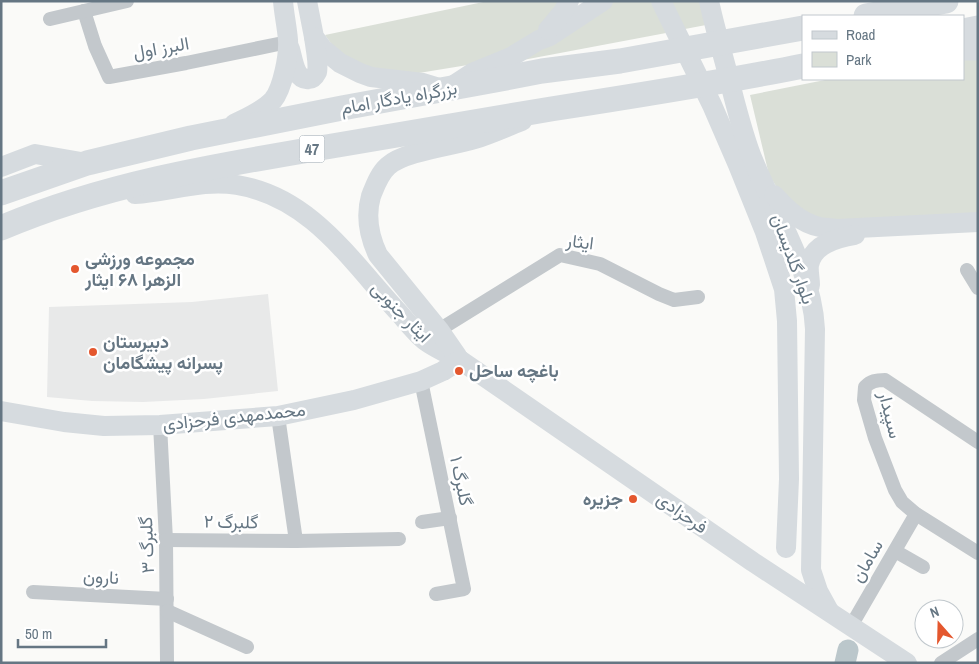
<svg xmlns="http://www.w3.org/2000/svg" width="979" height="664" viewBox="0 0 979 664" font-family="'Archivo Narrow',Vazirmatn,sans-serif">
	<rect width="100%" height="100%" fill="#fafaf8"/>
	<!-- built -->
	<polygon fill="#e8e9e9" points="268,294 278,391 204,399 143,402 92,401 47,397 49,307 192,302"/>
	<!-- green -->
	<g fill="#dadfd7">
		<polygon points="488,1 566,1 529,41 474,64 437,70 401,76 343,60 325,35"/>
		<polygon points="613,1 651,1 666,33 523,60"/>
		<polygon points="671,1 701,1 706,25 685,29"/>
		<polygon points="978,56 978,217 818,220 781,194 769,175 750,95 830,79 963,79 963,57"/>
	</g>
	<g fill="none" stroke-linecap="round" stroke-linejoin="round">
		<!-- river -->
		<polyline stroke="#bbc7cb" stroke-width="21" points="845,663 848,650"/>
		<!-- street -->
		<g stroke="#c3c8cc" stroke-width="14">
			<polyline points="84,11 95,46 109,77 186,63 288,42"/>
			<polyline points="50,19 127,1"/>
			<polyline points="967,270 978,288"/>
			<polyline points="439,330 560,255 600,264 659,294 674,300 698,297"/>
			<polyline points="421,381 464,589 436,594"/>
			<polyline points="278,416 296,541"/>
			<polyline points="160,425 166,540 167,663"/>
			<path d="M 978,442 L 885,380 C 876,380 871,381 865,387 L 864,400 L 875,438 L 895,490 L 902,502 L 916,514 L 978,553"/>
			<polyline points="422,522 450,518"/>
			<polyline points="166,540 296,541 399,539"/>
			<polyline points="895,551 923,567"/>
			<polyline points="33,592 167,599"/>
			<polyline points="167,611 247,647"/>
			<polyline points="851,626 916,514"/>
			<polyline points="941,663 978,639"/>
		</g>
		<!-- secondary -->
		<g stroke="#d6dbdf" stroke-width="20">
			<polyline points="307,1 314,37 323,49 340,63 360,73 371,77 423,83 446,90 472,73 511,57 539,40 550,36 603,1"/>
			<polyline points="661,1 712,105 738,165 765,232 784,289 787,321 789,479 786,548"/>
			<path d="M 709,1 C 714,25 721,48 727,71 C 734,99 741,128 751,155 C 773,211 812,268 815,329 L 811,570 L 818,591 L 829,611"/>
			<polyline points="548,30 563,12 569,1"/>
			<path d="M 290,49 C 293,59 295,81 309,79 C 313,79 315,76 317,72 C 319,63 315,46 314,37"/>
			<path d="M 234,124 C 248,117 263,111 273,100 C 283,88 289,54 288,40 C 287,27 284,14 283,1"/>
			<polyline points="1,167 35,154 87,163"/>
			<path d="M 135,194 C 169,192 203,179 237,185 C 312,197 352,263 400,314 C 407,322 415,332 423,339 C 432,347 449,354 460,360 L 753,562 L 907,663"/>
			<path d="M 774,195 C 787,209 800,223 820,227 C 826,228 831,228 837,229 L 978,222"/>
			<path d="M 810,285 C 810,278 808,271 809,265 C 813,244 837,238 855,235"/>
			<path d="M 457,356 L 439,330 L 378,255 C 369,236 365,217 371,196 C 375,186 379,174 388,166 C 405,151 452,146 475,139 C 491,134 506,127 522,121"/>
			<polyline points="1,411 64,422 104,426 160,425 278,416 354,400 421,381 443,371 460,360"/>
		</g>
		<!-- highway -->
		<g stroke="#d6dbdf" stroke-width="25">
			<polyline points="866,16 946,1"/>
			<polyline points="963,31 978,28"/>
			<polyline points="963,48 978,48"/>
			<polyline points="1,193 87,163 191,138 342,108 490,81 542,71 620,61 803,28"/>
			<path d="M 1,228 C 106,183 220,165 332,146 C 405,133 478,121 551,109 C 635,96 719,83 803,66"/>
		</g>
	</g>
	<!-- markers -->
	<g fill="#e4572e" stroke="#fff" stroke-width="2">
		<circle cx="75" cy="269" r="5"/>
		<circle cx="93" cy="352" r="5"/>
		<circle cx="459" cy="371" r="5"/>
		<circle cx="633" cy="499" r="5"/>
	</g>
	<g text-anchor="middle" stroke-width="5" stroke-linejoin="round" paint-order="stroke">
		<!-- shield labels -->
		<rect fill="#fff" stroke="#939fa8" stroke-width="1" x="299.5" y="135.5" width="25" height="27" rx="4"/>
		<g font-size="16" font-weight="bold" fill="#657683">
			<text x="312" y="155">47</text>
		</g>
		<!-- street labels -->
		<g font-size="18" fill="#657683" stroke="#fff">
			<text transform="translate(161 48) rotate(-10)" y="6">البرز اول</text>
			<text transform="translate(399 98) rotate(-10)" y="6">بزرگراه یادگار امام</text>
			<text transform="translate(580 242) rotate(7)" y="6">ایثار</text>
			<text transform="translate(793 259) rotate(70)" y="6">بلوار گلدیسان</text>
			<text transform="translate(401 312) rotate(46)" y="6">ایثار جنوبی</text>
			<text transform="translate(890 415) rotate(76)" y="6">سپیدار</text>
			<text transform="translate(234 417) rotate(-6)" y="6">محمدمهدی فرحزادی</text>
			<text transform="translate(461 481) rotate(78)" y="6">گلبرگ ۱</text>
			<text transform="translate(682 513) rotate(35)" y="6">فرحزادی</text>
			<text transform="translate(231 522) rotate(1)" y="6">گلبرگ ۲</text>
			<text transform="translate(147 545) rotate(-92)" y="6">گلبرگ ۳</text>
			<text transform="translate(867 561) rotate(-60)" y="6">سامان</text>
			<text transform="translate(101 577) rotate(3)" y="6">نارون</text>
		</g>
		<!-- poi labels -->
		<g font-size="18" font-weight="bold" fill="#657683" stroke="#fff" text-anchor="start">
			<text x="85" y="265">مجموعه ورزشی<tspan x="85" dy="21">الزهرا ۶۸ ایثار</tspan></text>
			<text x="103" y="348">دبیرستان<tspan x="103" dy="21">پسرانه پیشگامان</tspan></text>
			<text x="469" y="377">باغچه ساحل</text>
			<text x="623" y="505" text-anchor="end">جزیره</text>
		</g>
	</g>
	<!-- border -->
	<rect width="979" height="664" fill="none" stroke="#657683" stroke-width="5"/>
	<!-- legend -->
	<rect x="802" y="15" width="162" height="65" fill="#ffffff" stroke="#c1c8cd"/>
	<rect x="812" y="31" width="25" height="8" fill="#d6dbdf" stroke="#c1c8cd"/>
	<text x="846" y="40" font-size="15" fill="#657683">Road</text>
	<rect x="812" y="52" width="25" height="15" fill="#dadfd7" stroke="#c1c8cd"/>
	<text x="846" y="65" font-size="15" fill="#657683">Park</text>
	<!-- north arrow -->
	<g transform="translate(939 624) rotate(340)"><circle r="24" fill="#ffffff" stroke="#c1c8cd"/>
	<path d="M0-4L9 19L0 12L-9 19Z" fill="#e4572e"/>
	<text y="-8" font-size="14" font-weight="bold" text-anchor="middle" fill="#657683">N</text>
	</g>
	<!-- scale -->
	<path d="M18 639v8h88v-8" fill="none" stroke="#657683" stroke-width="2.5"/>
	<text x="25" y="639" font-size="15" fill="#657683" stroke="#ffffff" stroke-width="4" paint-order="stroke">50 m</text>
</svg>
